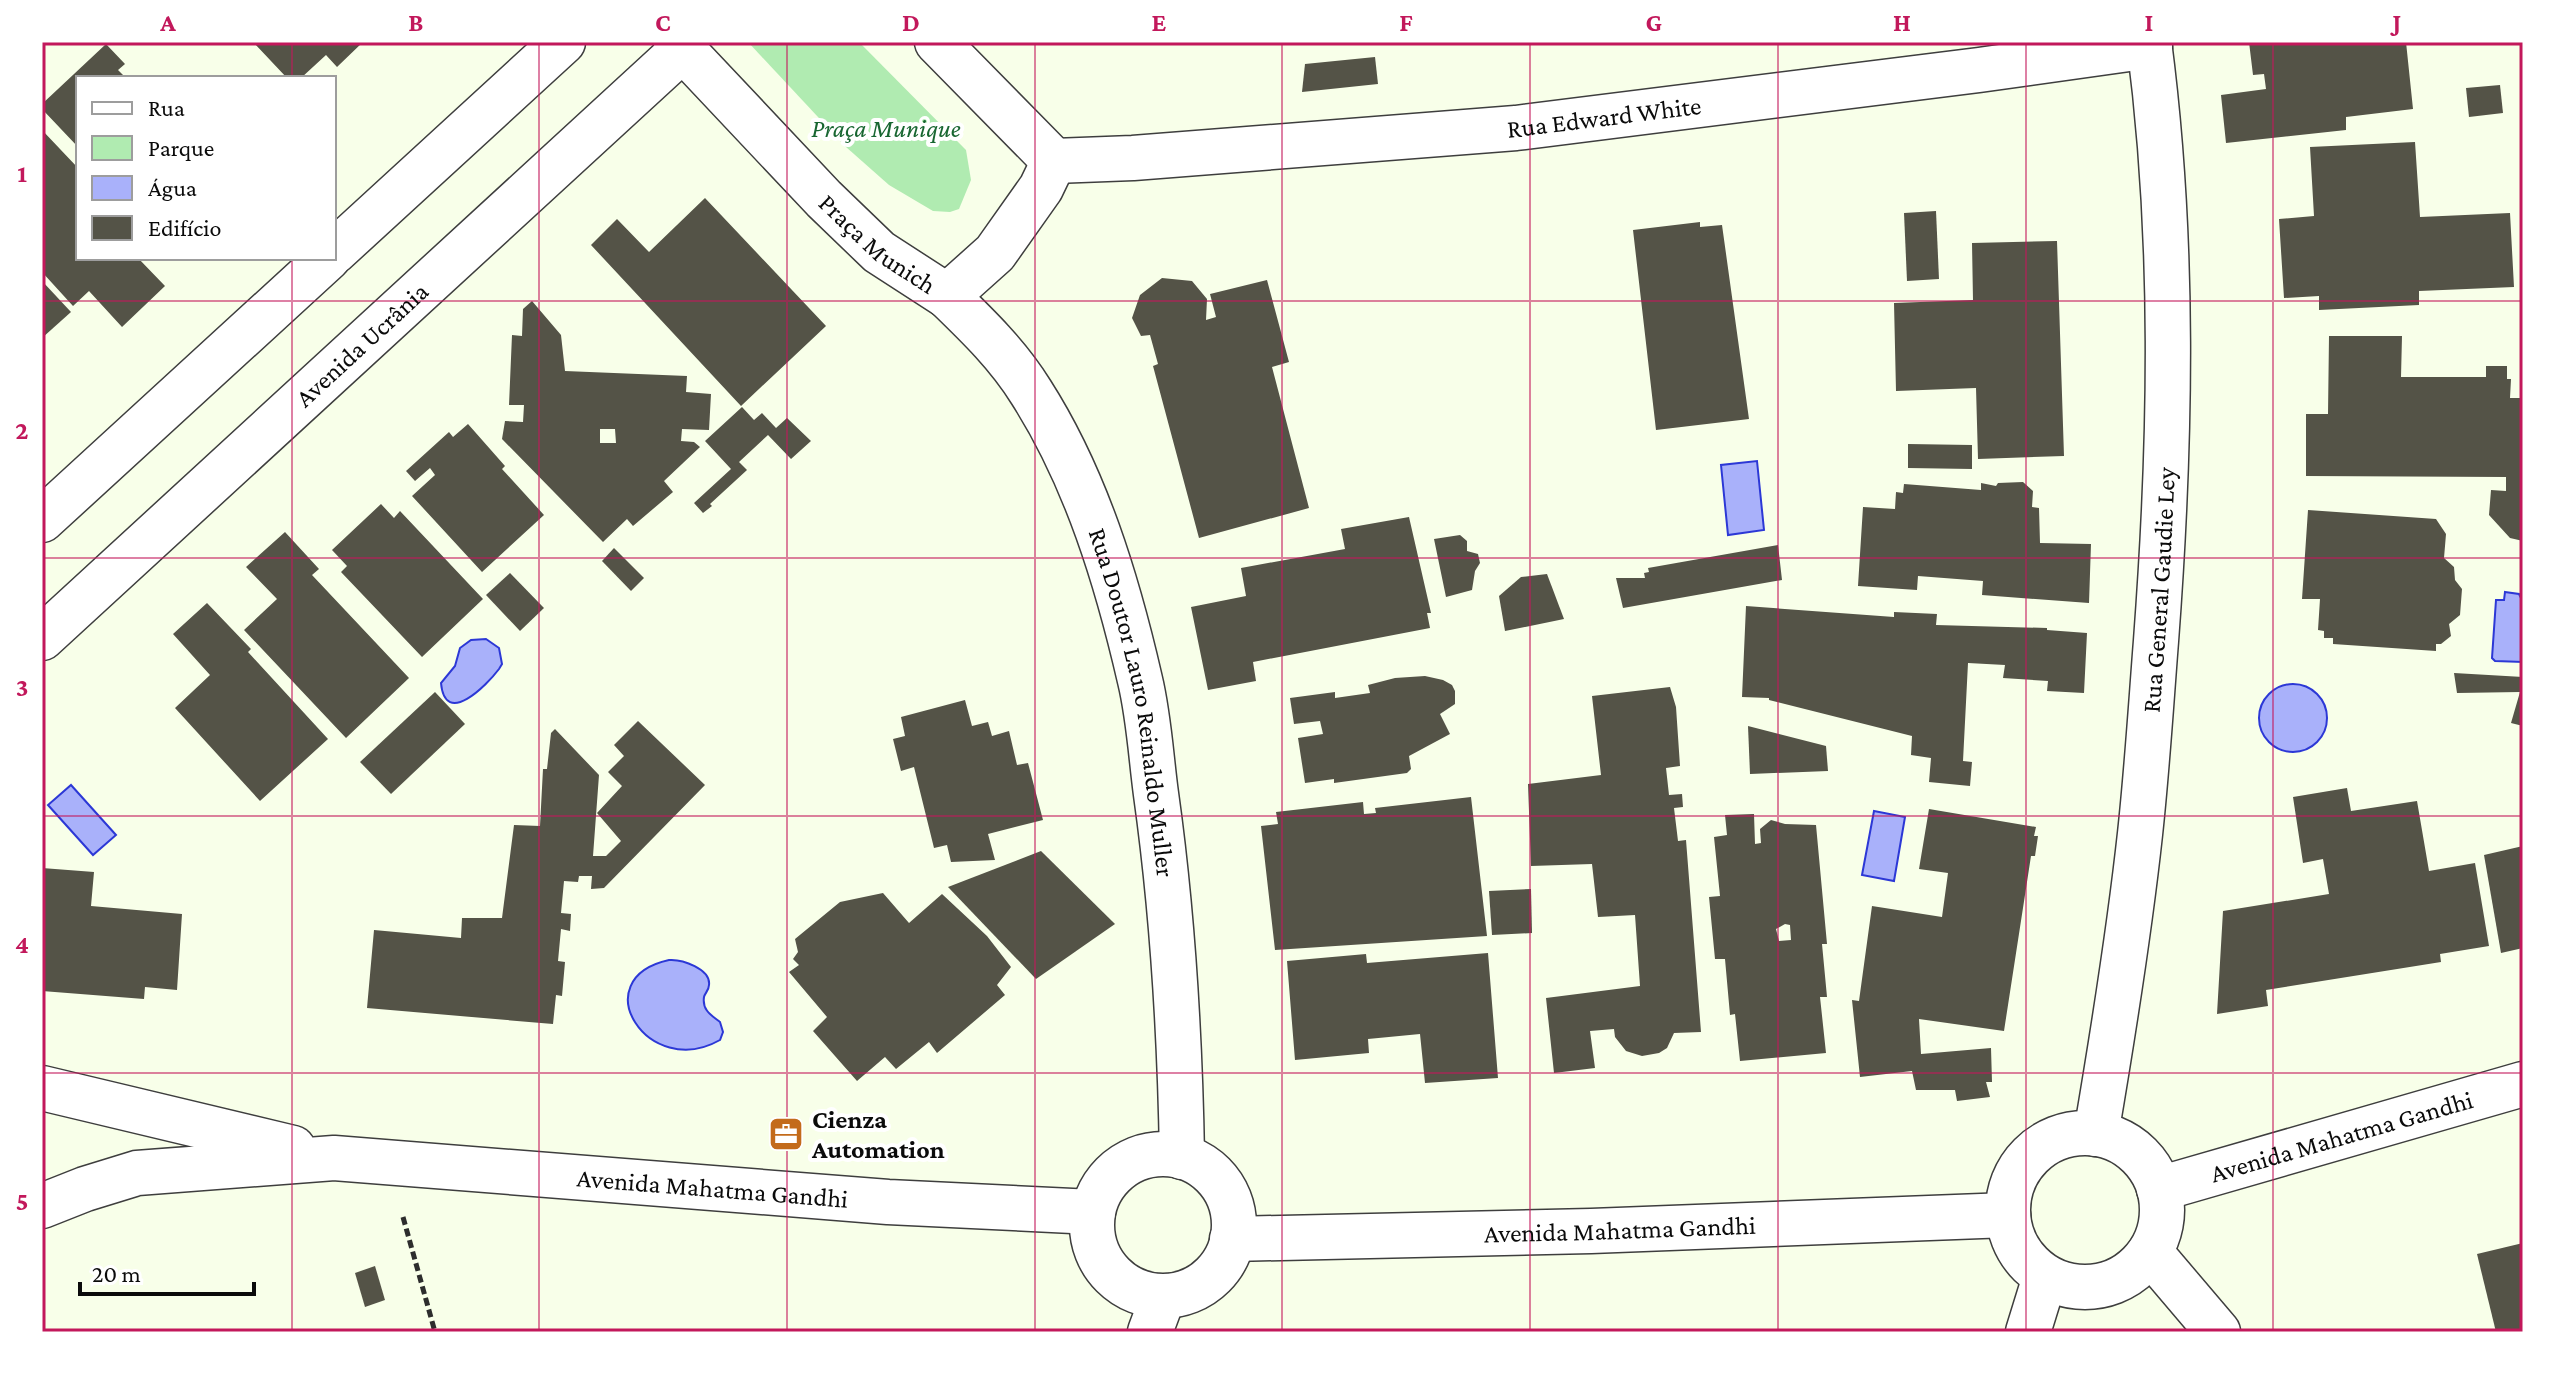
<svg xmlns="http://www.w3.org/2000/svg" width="2565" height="1374" viewBox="0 0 2565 1374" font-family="'Crimson Pro',serif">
	<rect width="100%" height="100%" fill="#f8ffe9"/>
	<!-- green -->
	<polygon fill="#b0ebb1" points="748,42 859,42 966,150 971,180 959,209 950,212 933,211 889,185 846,147"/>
	<!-- water -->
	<g fill="#a9b1fa" stroke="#2c38d6" stroke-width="2">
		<polygon points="1757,461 1764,530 1728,535 1721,465"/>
		<polygon points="2505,592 2519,594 2523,602 2523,662 2495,661 2492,658 2496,600 2504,600"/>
		<path d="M 486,639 L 499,648 L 502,664 L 499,669 C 487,685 445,728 441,683 L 455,666 L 460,648 L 471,640 Z"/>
		<circle cx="2293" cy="718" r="34"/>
		<polygon points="71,785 116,835 93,855 48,805"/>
		<polygon points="1874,811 1905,817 1894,881 1862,875"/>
		<path d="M 669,960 C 682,959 711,969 709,985 C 709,990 705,993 704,997 C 702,1010 711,1015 720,1022 L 723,1032 L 720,1040 C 648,1081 583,979 669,960 Z"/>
	</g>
	<!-- building -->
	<g fill="#545347" fill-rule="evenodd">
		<polygon points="253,42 363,42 337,67 326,55 301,78 287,78"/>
		<polygon points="2249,42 2406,42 2413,109 2346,117 2346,130 2226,143 2221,95 2266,89 2264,74 2253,75"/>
		<polygon points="106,44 125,64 118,70 126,78 78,78 78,147 42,109 42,104"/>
		<polygon points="1375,57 1378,84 1302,92 1305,64"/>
		<polygon points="2500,85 2503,113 2469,117 2466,88"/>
		<polygon points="42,130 78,168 78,258 138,258 165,286 122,327 89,291 73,306 42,272"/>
		<polygon points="2415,142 2420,217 2510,213 2514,287 2419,291 2419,305 2319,310 2319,296 2284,298 2279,219 2314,216 2310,147"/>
		<polygon points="705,198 826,326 741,406 591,245 617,219 649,252"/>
		<polygon points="1936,211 1939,279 1907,281 1904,213"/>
		<polygon points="1700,222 1700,227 1722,225 1749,419 1656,430 1633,230"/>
		<polygon points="2057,241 2064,456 1978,459 1976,388 1896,391 1894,303 1973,300 1972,243"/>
		<polygon points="1162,278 1192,281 1207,299 1206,320 1216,317 1210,294 1267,280 1289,362 1272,367 1309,508 1199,538 1153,366 1158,364 1150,335 1141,336 1132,318 1140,295"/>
		<polygon points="42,281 71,312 42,338"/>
		<path d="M 532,301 L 561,335 L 565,371 L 687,376 L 686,392 L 711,394 L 709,430 L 682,429 L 681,441 L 694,442 L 700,447 L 664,481 L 673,492 L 633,526 L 627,519 L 603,542 L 502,439 L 505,421 L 523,422 L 524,405 L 509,405 L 512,335 L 522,336 L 523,309 ZM 600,429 L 615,429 L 616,443 L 600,443 Z"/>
		<polygon points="2329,336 2402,336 2401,377 2486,377 2486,366 2507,366 2507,379 2511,379 2510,398 2523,398 2523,541 2510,538 2489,515 2491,490 2506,491 2506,477 2306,476 2306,414 2328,414"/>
		<polygon points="742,407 754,420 762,413 776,428 787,418 811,441 791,459 768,435 739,462 747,470 710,504 712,506 703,513 694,503 731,469 705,441"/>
		<polygon points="468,424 505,466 502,469 544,515 482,572 412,496 435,475 430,468 415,481 406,471 449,432 453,437"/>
		<polygon points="1908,444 1972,445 1972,469 1908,468"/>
		<polygon points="2023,482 2033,491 2032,507 2039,508 2040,543 2091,544 2089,603 1982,595 1983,581 1918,576 1917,590 1858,586 1863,507 1895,509 1896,492 1903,493 1904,484 1981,490 1981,483 1996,486 1998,483"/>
		<polygon points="381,504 394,518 400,511 483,599 422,657 341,572 347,566 332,550"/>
		<polygon points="2308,510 2436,519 2446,534 2444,558 2454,567 2455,580 2462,589 2460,615 2449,624 2451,636 2441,644 2436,644 2436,651 2333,644 2333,638 2324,638 2324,631 2318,630 2320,599 2302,599"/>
		<polygon points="1409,517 1431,613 1427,613 1430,628 1253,662 1256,681 1208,690 1191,607 1246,596 1241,568 1345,549 1341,529"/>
		<polygon points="285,532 319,569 312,575 409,678 346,738 244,630 277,599 246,567"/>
		<polygon points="1460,535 1467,541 1467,551 1478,554 1480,563 1475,571 1472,590 1446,597 1434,539"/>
		<polygon points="1778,545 1782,580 1623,608 1616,578 1645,578 1644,573 1649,572 1648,568"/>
		<polygon points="614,548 644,578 631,591 602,561"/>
		<polygon points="510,573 544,608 520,631 486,595"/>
		<polygon points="1547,574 1564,619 1505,631 1499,596 1521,577"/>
		<polygon points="207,603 251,649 248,652 328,739 260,801 175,708 210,675 173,634"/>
		<polygon points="1746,606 1894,617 1894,612 1937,614 1936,625 2047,628 2047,630 2087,633 2084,693 2047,691 2048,681 2003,678 2005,665 1968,663 1963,761 1972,762 1970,786 1929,782 1931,758 1911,755 1912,736 1769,700 1769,698 1742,697"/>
		<polygon points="2454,673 2523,677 2523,726 2511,723 2520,692 2457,693"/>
		<polygon points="1425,676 1443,680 1452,685 1455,691 1455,704 1440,714 1450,734 1409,756 1411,769 1407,773 1334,783 1334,779 1305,783 1298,738 1323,734 1320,721 1294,724 1290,698 1335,692 1335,698 1370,693 1368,685 1395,678"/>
		<polygon points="1670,687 1676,707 1680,766 1666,768 1669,795 1682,794 1683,807 1674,808 1678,841 1686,840 1701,1032 1674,1033 1667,1048 1659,1053 1642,1056 1626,1051 1615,1037 1614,1029 1590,1031 1595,1068 1554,1073 1546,998 1640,986 1635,915 1598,917 1592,864 1531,866 1528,784 1601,775 1592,696"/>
		<polygon points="435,692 465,724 391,794 360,762"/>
		<polygon points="965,700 972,726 988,722 992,736 1009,731 1017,765 1028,763 1043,820 988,834 995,860 951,862 947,845 934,848 914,767 901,771 893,739 905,736 901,717"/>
		<polygon points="638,721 705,785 604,888 591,889 592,876 579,876 578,882 564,881 561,913 571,914 570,931 561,929 558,961 565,962 562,996 556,995 553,1024 367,1008 374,930 461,938 462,918 502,918 514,825 540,826 543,769 547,769 551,733 555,729 599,775 593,856 606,856 621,841 597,813 622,786 608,772 624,756 614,745"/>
		<polygon points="1748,726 1826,746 1828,771 1750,774"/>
		<polygon points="2347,788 2351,811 2417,801 2429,871 2475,863 2489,946 2440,954 2441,962 2266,990 2268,1006 2217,1014 2223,911 2329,894 2323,859 2303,863 2293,797"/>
		<polygon points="1471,797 1487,936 1275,950 1261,826 1278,824 1276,812 1363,802 1364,814 1376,813 1375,808"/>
		<polygon points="1929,809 2036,827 2034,836 2038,836 2035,856 2031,856 2004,1031 1919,1019 1921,1054 1991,1048 1992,1082 1986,1082 1990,1097 1957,1101 1955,1090 1916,1090 1912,1071 1860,1077 1852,1000 1859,1001 1872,906 1942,917 1948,873 1919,869"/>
		<path d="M 1754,814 L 1755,844 L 1761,843 L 1760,829 L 1771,820 L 1785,824 L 1816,825 L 1827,944 L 1822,944 L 1827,997 L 1820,997 L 1826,1053 L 1740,1061 L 1735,1014 L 1730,1015 L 1725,959 L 1715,959 L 1709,897 L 1720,896 L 1714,837 L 1727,835 L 1725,815 ZM 1785,924 L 1790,925 L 1791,940 L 1779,941 L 1776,929 Z"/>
		<polygon points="2523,846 2523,948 2501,953 2484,855"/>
		<polygon points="1041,851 1115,924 1036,979 948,887"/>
		<polygon points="42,868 94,872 91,906 182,914 177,990 145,987 144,999 42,991"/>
		<polygon points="1531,889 1532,933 1492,935 1489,891"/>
		<polygon points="883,893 909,923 942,894 987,936 1011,967 997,985 1005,995 937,1053 929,1042 896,1069 885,1057 857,1081 813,1031 827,1017 789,972 799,965 793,959 798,952 795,939 840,902"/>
		<polygon points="1488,953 1498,1078 1425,1083 1420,1034 1368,1039 1369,1053 1295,1060 1287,961 1366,954 1367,963"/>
		<polygon points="2523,1243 2523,1332 2496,1332 2477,1254"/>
		<polygon points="375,1266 385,1300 365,1307 355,1273"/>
	</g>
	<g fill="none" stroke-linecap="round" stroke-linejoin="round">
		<!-- minor casing -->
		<g stroke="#3e3e3e" stroke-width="47">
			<g id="minor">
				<path id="s1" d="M 676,42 L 824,199 L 879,252 L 947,296 L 995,253 L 1041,188 L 1054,161"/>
				<polyline points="937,42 1054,161"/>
				<path id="s2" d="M 1054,161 L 1133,158 L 1516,128 L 1979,70 L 2150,46"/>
				<polyline points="334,252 563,42"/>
				<path id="s3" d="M 947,296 C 978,326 1008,355 1031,392 C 1086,478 1117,580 1140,680 C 1149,717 1151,757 1156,794 C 1173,915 1180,1035 1182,1157"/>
				<polyline points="42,520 328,258"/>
				<path id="s4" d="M 42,638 L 682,50"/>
				<path id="s5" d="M 2096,1134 C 2113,1034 2129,935 2140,834 C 2147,770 2151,705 2156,641 C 2171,442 2175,240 2149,42"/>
				<polyline points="2150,1252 2218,1332"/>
				<polyline points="1150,1332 1163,1297"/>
				<polyline points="2028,1332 2045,1277"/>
			</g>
		</g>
		<!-- tertiary casing -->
		<g stroke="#3e3e3e" stroke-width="47">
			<g id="tertiary">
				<polyline points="42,1088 293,1148"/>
				<circle cx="2085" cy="1210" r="77"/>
				<circle cx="1163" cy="1225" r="71"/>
				<path id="s6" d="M 2159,1189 L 2523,1084"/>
				<path id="s7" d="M 42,1206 L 85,1189 L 137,1173 L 334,1158 L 888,1202 L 1093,1212"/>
				<path id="s8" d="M 1232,1239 L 1591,1231 L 2008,1215"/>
			</g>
		</g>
		<!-- path -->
		<polyline stroke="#2d2d2d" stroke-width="5" stroke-dasharray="8 4" stroke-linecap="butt" points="403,1217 435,1332"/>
		<!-- minor -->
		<use href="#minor" stroke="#fff" stroke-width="44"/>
		<!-- tertiary -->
		<use href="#tertiary" stroke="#fff" stroke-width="44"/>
	</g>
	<!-- grid -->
	<path fill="none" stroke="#c2185b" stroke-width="2" stroke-opacity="0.55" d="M 292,42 L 292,78M 539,42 L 539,1332M 787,42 L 787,1332M 1035,42 L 1035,1332M 1282,42 L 1282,1332M 1530,42 L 1530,1332M 1778,42 L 1778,1332M 2026,42 L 2026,1332M 2273,42 L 2273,1332M 292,258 L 292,1332M 42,301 L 2523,301M 42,558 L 2523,558M 42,816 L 2523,816M 42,1073 L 2523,1073"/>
	<!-- icons -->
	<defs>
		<g id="office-square" transform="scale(1.8)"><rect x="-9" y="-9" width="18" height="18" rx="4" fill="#c36b1b" stroke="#fff"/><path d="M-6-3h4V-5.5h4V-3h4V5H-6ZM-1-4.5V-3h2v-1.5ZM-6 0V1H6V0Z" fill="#fff"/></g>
	</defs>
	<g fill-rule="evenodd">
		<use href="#office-square" x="786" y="1134"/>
	</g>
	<g text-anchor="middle" stroke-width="8" stroke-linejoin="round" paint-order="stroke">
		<!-- street labels -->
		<g font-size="26" fill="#0b0b0b" stroke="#fff">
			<text dy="9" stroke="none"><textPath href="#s2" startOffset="552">Rua Edward White</textPath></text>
			<text dy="9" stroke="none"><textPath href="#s1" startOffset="286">Praça Munich</textPath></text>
			<text dy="9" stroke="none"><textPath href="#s4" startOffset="434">Avenida Ucrânia</textPath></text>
			<text dy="9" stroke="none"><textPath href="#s5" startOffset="548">Rua General Gaudie Ley</textPath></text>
			<text dy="9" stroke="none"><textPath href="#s3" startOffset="458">Rua Doutor Lauro Reinaldo Muller</textPath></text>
			<text dy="9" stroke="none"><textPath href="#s6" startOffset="190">Avenida Mahatma Gandhi</textPath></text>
			<text dy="9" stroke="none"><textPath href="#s7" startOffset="678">Avenida Mahatma Gandhi</textPath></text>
			<text dy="9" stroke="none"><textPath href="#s8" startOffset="388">Avenida Mahatma Gandhi</textPath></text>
		</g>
		<!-- park labels -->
		<g font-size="26" font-style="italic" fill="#186631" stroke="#fff">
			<text x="886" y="137">Praça Munique</text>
		</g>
		<!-- poi labels -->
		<g font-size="26" font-weight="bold" fill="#0b0b0b" stroke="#fff" text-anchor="start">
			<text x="812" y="1128">Cienza<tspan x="812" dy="30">Automation</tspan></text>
		</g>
	</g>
	<!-- border -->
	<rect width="2565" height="1374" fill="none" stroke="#ffffff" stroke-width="88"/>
	<!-- legend -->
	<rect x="76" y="76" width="260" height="184" fill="#ffffff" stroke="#9d9d9d" stroke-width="2"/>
	<rect x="92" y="102" width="40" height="12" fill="#ffffff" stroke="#9d9d9d" stroke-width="2"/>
	<text x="148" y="116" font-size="24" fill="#0b0b0b">Rua</text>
	<rect x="92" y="136" width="40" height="24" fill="#b0ebb1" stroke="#9d9d9d" stroke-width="2"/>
	<text x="148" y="156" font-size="24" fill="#0b0b0b">Parque</text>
	<rect x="92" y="176" width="40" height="24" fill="#a9b1fa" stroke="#9d9d9d" stroke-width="2"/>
	<text x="148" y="196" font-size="24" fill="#0b0b0b">Água</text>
	<rect x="92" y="216" width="40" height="24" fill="#545347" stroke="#9d9d9d" stroke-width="2"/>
	<text x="148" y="236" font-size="24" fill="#0b0b0b">Edifício</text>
	<!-- scale -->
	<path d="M80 1282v12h174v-12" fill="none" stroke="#0b0b0b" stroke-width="4"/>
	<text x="92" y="1282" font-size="24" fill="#0b0b0b" stroke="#ffffff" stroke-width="6" paint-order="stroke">20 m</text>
	<rect x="44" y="44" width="2477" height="1286" fill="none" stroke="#c2185b" stroke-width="3"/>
	<g font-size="26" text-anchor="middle" font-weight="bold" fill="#c2185b">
		<text x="168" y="31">A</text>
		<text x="416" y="31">B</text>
		<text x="663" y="31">C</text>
		<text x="911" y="31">D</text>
		<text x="1159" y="31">E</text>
		<text x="1406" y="31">F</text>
		<text x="1654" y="31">G</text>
		<text x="1902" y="31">H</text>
		<text x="2149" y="31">I</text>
		<text x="2397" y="31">J</text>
		<text x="22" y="182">1</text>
		<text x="22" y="439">2</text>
		<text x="22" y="696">3</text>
		<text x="22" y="953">4</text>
		<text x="22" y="1210">5</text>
	</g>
</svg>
